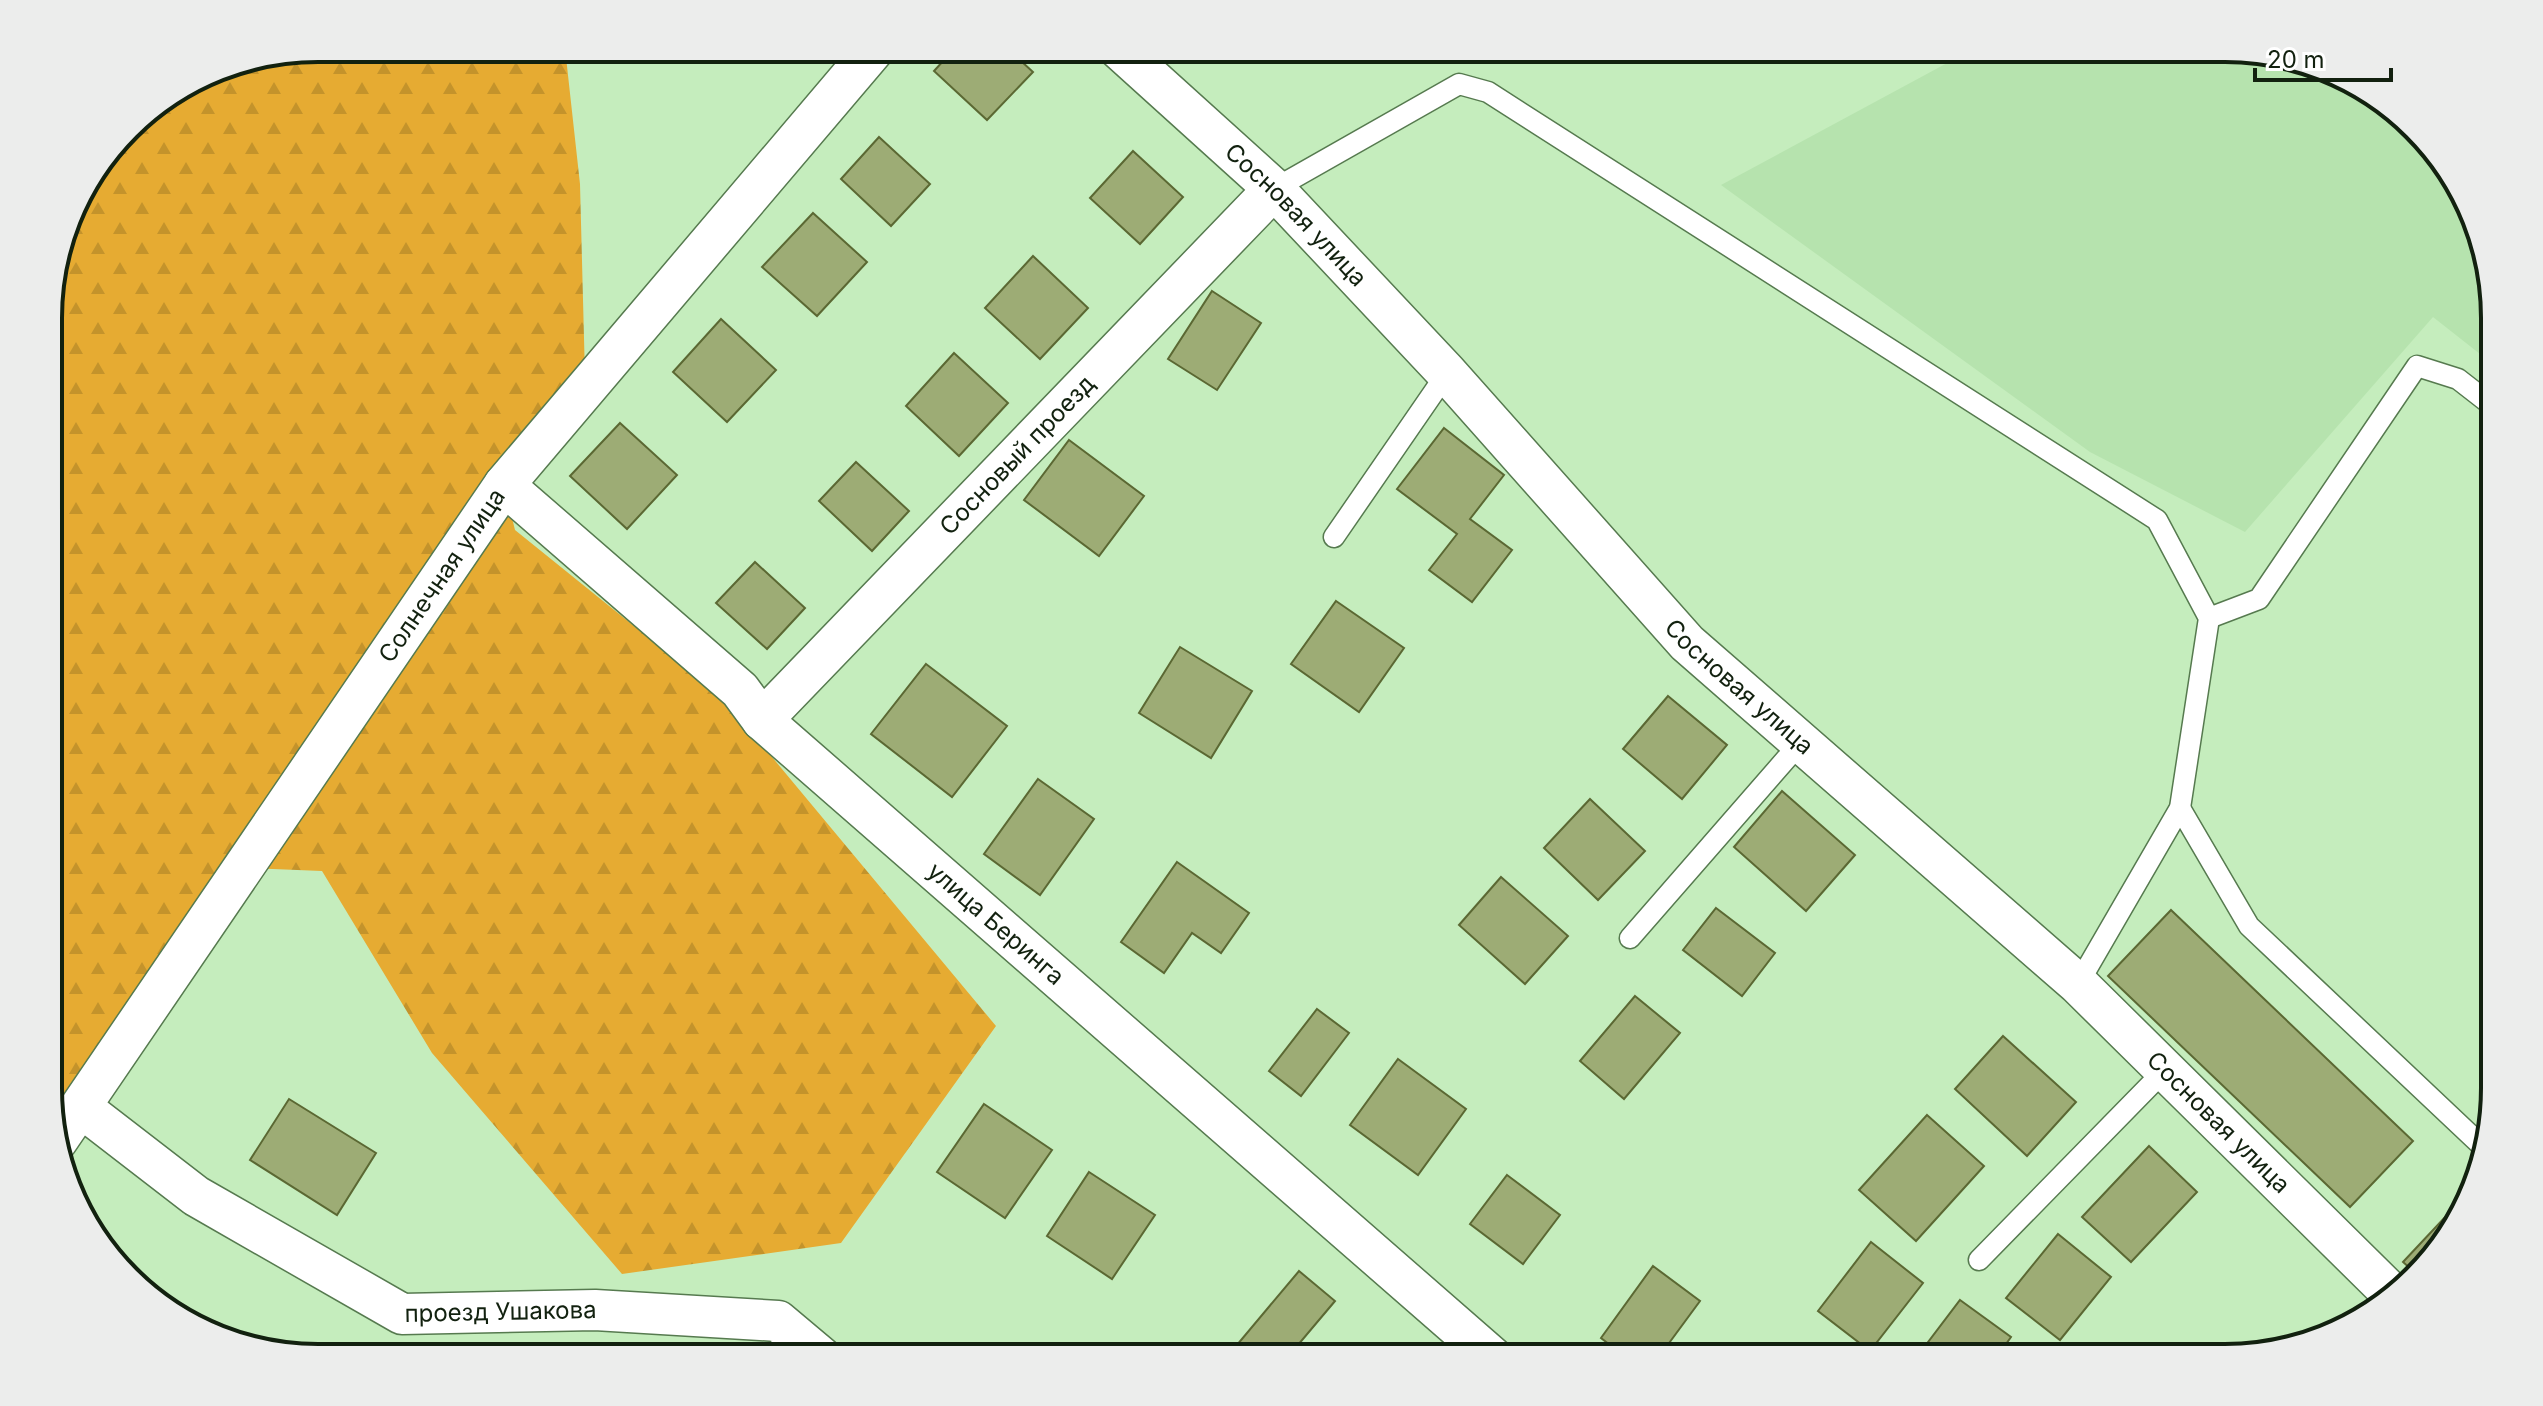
<svg xmlns="http://www.w3.org/2000/svg" width="2543" height="1406" viewBox="0 0 2543 1406" font-family="Inter,sans-serif">
	<defs>
		<pattern id="forest-firs" width="22" height="20" patternUnits="userSpaceOnUse" patternTransform="scale(2)"><rect width="22" height="20" fill="#e6ab32"/><path d="M5 1l3.5 6h-7zM16 11l3.5 6h-7z" fill="#c4932b"/></pattern>
	</defs>
	<rect width="100%" height="100%" fill="#c5edbd"/>
	<!-- built -->
	<polygon fill="#b6e3ae" points="1975,48 2225,48 2359,84 2450,169 2494,300 2494,365 2433,317 2245,532 2090,452 1721,185"/>
	<!-- forest -->
	<polygon fill="url(#forest-firs)" points="318,48 565,48 580,184 585,376 504,485 515,530 722,697 996,1026 841,1243 622,1274 432,1053 322,871 250,868 50,1122 50,284 76,198 140,115 215,68"/>
	<!-- building -->
	<g fill="#9dac75" stroke="#5b6833" stroke-width="2">
		<polygon points="955,48 1007,48 1033,72 987,120 934,71"/>
		<polygon points="879,137 930,184 891,226 841,179"/>
		<polygon points="1133,151 1183,197 1140,244 1090,198"/>
		<polygon points="813,213 867,262 817,316 762,267"/>
		<polygon points="1033,256 1088,308 1040,359 985,308"/>
		<polygon points="1212,291 1261,323 1217,390 1168,359"/>
		<polygon points="721,319 776,370 727,422 673,372"/>
		<polygon points="954,353 1008,403 959,456 906,406"/>
		<polygon points="620,423 677,475 627,529 570,476"/>
		<polygon points="1444,428 1504,475 1470,519 1512,550 1472,602 1429,570 1457,534 1397,489"/>
		<polygon points="1069,440 1144,496 1099,556 1024,500"/>
		<polygon points="856,462 909,511 872,551 819,501"/>
		<polygon points="755,562 805,608 767,649 716,603"/>
		<polygon points="1336,601 1404,648 1359,712 1291,664"/>
		<polygon points="1180,647 1252,691 1211,758 1139,713"/>
		<polygon points="926,664 1007,726 952,797 871,734"/>
		<polygon points="1668,696 1727,745 1682,799 1623,749"/>
		<polygon points="1038,779 1094,819 1040,895 984,854"/>
		<polygon points="1782,791 1855,855 1806,911 1734,847"/>
		<polygon points="1590,799 1645,851 1598,900 1544,848"/>
		<polygon points="1177,862 1249,913 1221,953 1192,933 1164,973 1121,942"/>
		<polygon points="1501,877 1568,936 1525,984 1459,925"/>
		<polygon points="1716,908 1775,953 1742,996 1683,950"/>
		<polygon points="2171,910 2413,1141 2350,1207 2108,976"/>
		<polygon points="1635,996 1680,1033 1624,1099 1580,1061"/>
		<polygon points="1317,1009 1349,1033 1301,1096 1269,1071"/>
		<polygon points="2003,1036 2076,1102 2027,1156 1955,1089"/>
		<polygon points="1398,1059 1466,1109 1418,1175 1350,1125"/>
		<polygon points="289,1099 376,1153 337,1215 250,1160"/>
		<polygon points="984,1104 1052,1150 1005,1218 937,1172"/>
		<polygon points="1927,1115 1984,1166 1916,1241 1859,1190"/>
		<polygon points="2149,1146 2197,1192 2131,1262 2082,1217"/>
		<polygon points="1089,1172 1155,1215 1112,1279 1047,1236"/>
		<polygon points="1507,1175 1560,1215 1523,1264 1470,1224"/>
		<polygon points="2464,1197 2466,1199 2459,1222 2413,1271 2403,1262"/>
		<polygon points="2058,1234 2111,1277 2060,1340 2006,1298"/>
		<polygon points="1871,1242 1923,1283 1870,1351 1818,1311"/>
		<polygon points="1653,1266 1700,1301 1658,1358 1627,1358 1601,1338"/>
		<polygon points="1299,1271 1335,1301 1287,1358 1226,1358"/>
		<polygon points="1960,1300 2011,1337 1996,1358 1916,1358"/>
	</g>
	<g fill="none" stroke-linecap="round" stroke-linejoin="round">
		<!-- service casing -->
		<g stroke="#567a4f" stroke-width="23">
			<g id="service">
				<polyline points="1274,189 1459,84 1488,92 2157,520 2209,618 2180,808 2078,984"/>
				<polyline points="1334,537 1447,373"/>
				<polyline points="2209,618 2259,599 2417,366 2458,379 2494,407"/>
				<polyline points="2180,808 2249,926 2482,1146"/>
				<polyline points="1630,938 1801,742"/>
				<polyline points="1979,1260 2165,1070"/>
			</g>
		</g>
		<!-- minor casing -->
		<g stroke="#567a4f" stroke-width="43">
			<g id="minor">
				<path id="s1" d="M 1118,48 L 1274,189 L 1447,373 L 1687,643 L 2078,984 L 2392,1294"/>
				<path id="s2" d="M 504,485 L 740,690 L 762,720 L 1493,1358"/>
				<path id="s3" d="M 762,720 L 1274,189"/>
				<path id="s4" d="M 82,1108 L 196,1196 L 402,1314 L 595,1310 L 778,1321 L 822,1358"/>
				<path id="s5" d="M 57,1141 L 504,485 L 875,48"/>
			</g>
		</g>
		<!-- service -->
		<use href="#service" stroke="#fff" stroke-width="20"/>
		<!-- minor -->
		<use href="#minor" stroke="#fff" stroke-width="40"/>
	</g>
	<g text-anchor="middle" stroke-width="6" stroke-linejoin="round" paint-order="stroke">
		<!-- street labels -->
		<g font-size="24" fill="#12210f" stroke="#fff">
			<text dy="8" stroke="none"><textPath href="#s1" startOffset="244">Сосновая улица</textPath></text>
			<text dy="8" stroke="none"><textPath href="#s3" startOffset="368">Сосновый проезд</textPath></text>
			<text dy="8" stroke="none"><textPath href="#s5" startOffset="684">Солнечная улица</textPath></text>
			<text dy="8" stroke="none"><textPath href="#s1" startOffset="892">Сосновая улица</textPath></text>
			<text dy="8" stroke="none"><textPath href="#s2" startOffset="660">улица Беринга</textPath></text>
			<text dy="8" stroke="none"><textPath href="#s1" startOffset="1540">Сосновая улица</textPath></text>
			<text dy="8" stroke="none"><textPath href="#s4" startOffset="480">проезд Ушакова</textPath></text>
		</g>
	</g>
	<!-- crop -->
	<path d="M0 0H2543V1406H0ZM318 62H2225A256 256 0 0 1 2481 318V1088A256 256 0 0 1 2225 1344H318A256 256 0 0 1 62 1088V318A256 256 0 0 1 318 62Z" fill="#ecedec" fill-rule="evenodd"/>
	<path fill="none" stroke="#12210f" stroke-width="4" d="M318 62H2225A256 256 0 0 1 2481 318V1088A256 256 0 0 1 2225 1344H318A256 256 0 0 1 62 1088V318A256 256 0 0 1 318 62Z"/>
	<!-- scale -->
	<path d="M2255 68v12h136v-12" fill="none" stroke="#12210f" stroke-width="4"/>
	<text x="2267" y="68" font-size="24" fill="#12210f" stroke="#ffffff" stroke-width="6" paint-order="stroke">20 m</text>
</svg>
